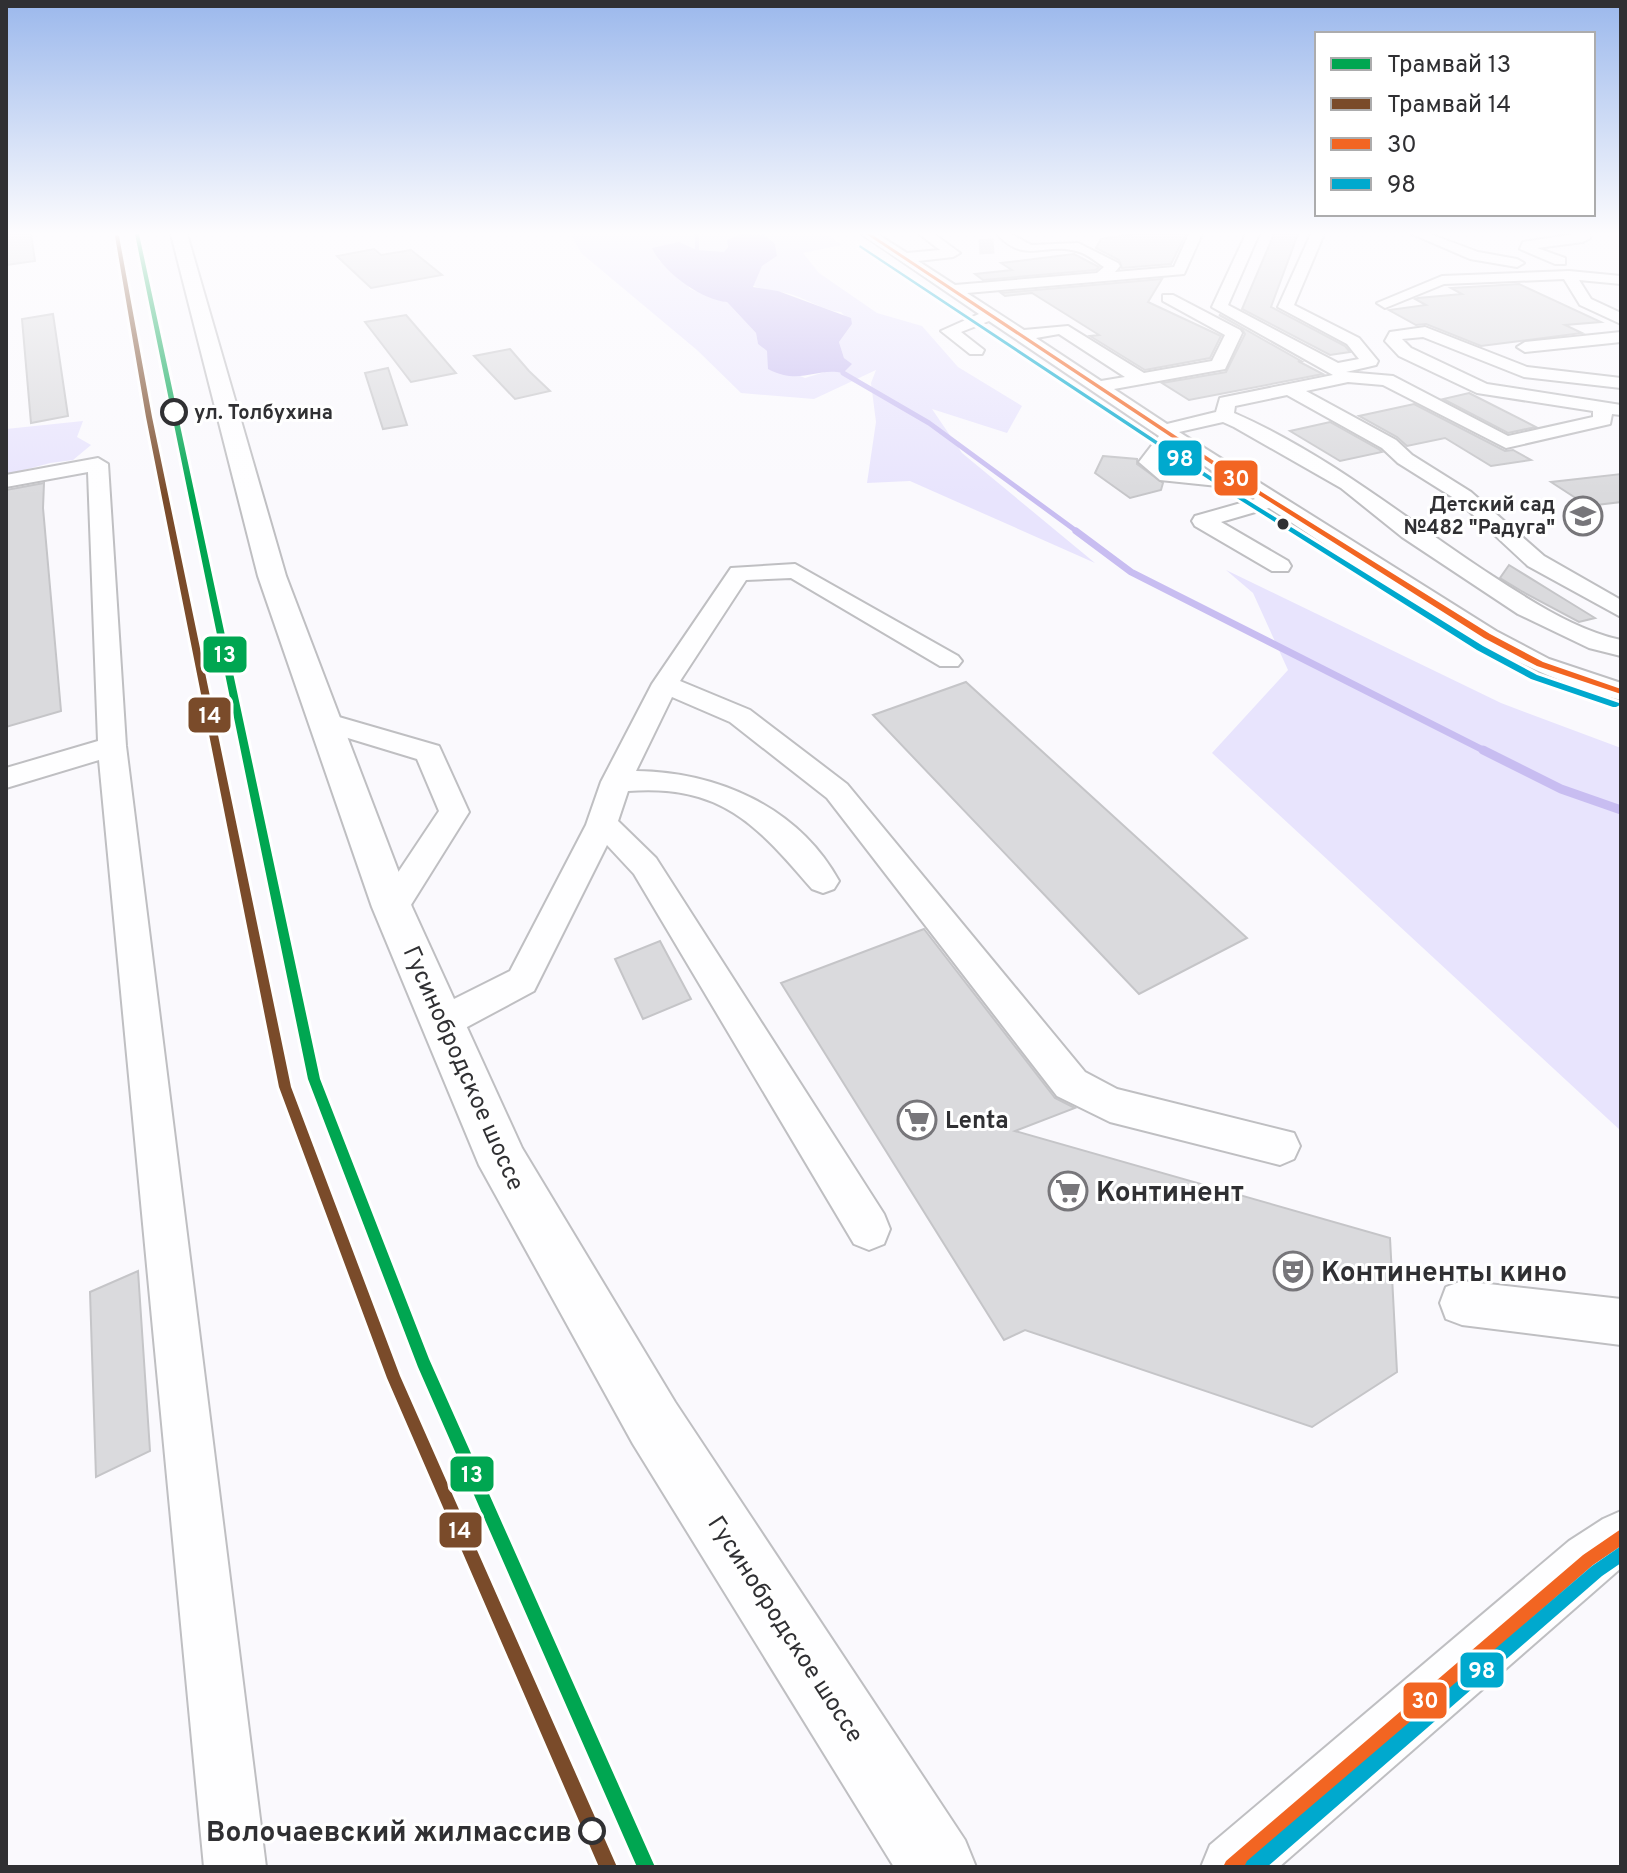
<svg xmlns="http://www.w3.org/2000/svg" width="1627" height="1873" viewBox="0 0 1627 1873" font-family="Overpass,sans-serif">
	<rect width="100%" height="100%" fill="#faf9fd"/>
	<!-- green -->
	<g fill="#e8e4fd">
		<path d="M 571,234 L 740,234 L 731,237 L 725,252 L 658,260 L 684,280 L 690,289 L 727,302 L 756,333 L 758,344 L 767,351 L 769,363 L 805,378 L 851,364 L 844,358 L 839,342 L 852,324 L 841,312 C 819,310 801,294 780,292 C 771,291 758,289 751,284 L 762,266 L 777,256 L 775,244 L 759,234 L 826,234 L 842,245 L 803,253 L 819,273 L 877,313 L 922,326 L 958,367 L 1022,406 L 1007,433 L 932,409 L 962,453 L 1095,563 L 910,481 L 867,483 L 876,422 L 871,383 L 876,370 L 814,399 L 741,393 L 697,350 L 581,253 Z"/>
		<polygon points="83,421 77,437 91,445 73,460 50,463 6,475 6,429"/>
		<polygon points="1226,570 1501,703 1621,748 1621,1131 1212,753 1288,670 1253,593"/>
	</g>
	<!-- water -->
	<path fill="#c8bdf1" d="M 740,234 L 764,235 L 775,244 L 777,256 L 762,266 L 753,287 L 778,291 L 851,318 L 852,324 L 839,342 L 844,358 L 852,364 L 843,373 C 815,367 801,386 768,369 L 767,351 L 758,344 L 756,333 L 727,302 C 701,300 662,271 652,248 L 679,242 L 697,250 L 724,252 L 728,247 L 727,240 Z"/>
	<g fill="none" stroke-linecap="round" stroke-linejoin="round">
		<!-- stream-far3 -->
		<polyline stroke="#c8bdf1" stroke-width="4" points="697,234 697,250"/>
		<!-- stream-far2 -->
		<polyline stroke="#c8bdf1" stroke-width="5" points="843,373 929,423 1079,533"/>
		<!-- stream-far1 -->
		<polyline stroke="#c8bdf1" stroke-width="7" points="1076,531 1131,572 1487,752"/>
		<!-- stream -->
		<polyline stroke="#c8bdf1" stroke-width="9" points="1483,750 1561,789 1621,810"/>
	</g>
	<!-- building -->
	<g fill="#dadadd" stroke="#c5c5c8" stroke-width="2">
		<polygon points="6,234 31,234 35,261 6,265"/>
		<polygon points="1134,234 1186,234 1171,264 1122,268 1119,260 1096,248 1101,239"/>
		<polygon points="1274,234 1298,234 1271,307 1345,346 1350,352 1330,355 1242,309"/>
		<polygon points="374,249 381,255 411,250 442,275 371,288 337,256"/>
		<polygon points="1074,254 1099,267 1096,270 983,280 975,274 1012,270 1001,263"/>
		<polygon points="1162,279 1148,302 1221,336 1210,358 1145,370 1090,336 1099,335 1032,293 1005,296 1001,293"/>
		<polygon points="1519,284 1601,322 1565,325 1582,333 1481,346 1426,324 1416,325 1389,310 1426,305 1415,299 1418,298 1462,294 1451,288"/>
		<polygon points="53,314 68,416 31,423 22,319"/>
		<polygon points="406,315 456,373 411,382 365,322"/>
		<polygon points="1219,315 1220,315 1301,361 1298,361 1323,374 1189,400 1162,383 1226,372 1245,334 1241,327"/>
		<polygon points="510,349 529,371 550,391 515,399 474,356"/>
		<polygon points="388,368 407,425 383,429 365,373"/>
		<polygon points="1469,393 1536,427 1508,433 1443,399"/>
		<polygon points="1414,404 1505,451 1513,450 1531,460 1491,466 1445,438 1407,446 1397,437 1359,416"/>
		<polygon points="1330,422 1380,450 1382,452 1340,461 1290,431"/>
		<polygon points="1103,456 1137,459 1137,464 1163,483 1161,490 1130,498 1095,473"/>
		<polygon points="1621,474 1621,502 1588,506 1551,482"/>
		<polygon points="44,483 43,508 61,711 6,727 6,490"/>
		<polygon points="1509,565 1556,594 1595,618 1579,622 1523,592 1500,578"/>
		<polygon points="966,682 1247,938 1139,994 873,715"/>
		<polygon points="924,929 1055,1098 1075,1108 1015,1131 1390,1238 1397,1372 1312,1427 1025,1330 1004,1340 781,983"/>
		<polygon points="660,941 691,999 643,1019 615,959"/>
		<polygon points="138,1271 150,1451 96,1477 90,1292"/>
	</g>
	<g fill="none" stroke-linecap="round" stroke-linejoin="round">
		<!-- minor-tunnel -->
		<polyline stroke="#d2d1d5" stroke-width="15" stroke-dasharray="15 7" stroke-linecap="butt" points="979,247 995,246"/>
		<!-- minor casing -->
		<g stroke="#bfbfc2" stroke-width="4">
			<g id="minor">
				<path d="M 862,234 L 877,234 L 907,253 L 940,250 L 919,234 L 934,234 L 960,253 L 953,257 L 918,261 L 955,285 L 1097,273 L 1104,267 C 1095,261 1086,253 1076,251 C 1044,242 1025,265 997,234 L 1011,234 L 1031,245 L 1078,243 L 1118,263 L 1120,266 L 1115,272 L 1174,267 L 1189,234 L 1202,234 L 1184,274 L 967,293 L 1024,330 L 1068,326 L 1144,373 L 1212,361 L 1225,335 L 1163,301 L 1163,295 L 1173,295 L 1240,330 L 1242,333 L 1225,369 L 1114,389 L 1167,424 L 1216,412 L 1220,398 L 1333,375 L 1212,307 L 1246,234 L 1259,234 L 1228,305 L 1338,363 L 1359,359 L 1347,344 L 1278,307 L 1311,234 L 1324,234 L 1294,305 L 1359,338 L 1378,361 L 1376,365 L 1346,372 L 1393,376 L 1508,436 L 1593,417 L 1593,411 L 1477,393 L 1399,356 L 1385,341 L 1390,332 L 1425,327 L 1527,367 L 1621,378 L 1621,388 L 1524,377 L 1423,337 L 1402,339 L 1411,348 L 1487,384 L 1621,405 L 1621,415 L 1612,414 L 1610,424 L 1506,448 L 1383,385 L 1348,382 L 1306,391 L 1396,440 L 1412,455 L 1471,492 L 1544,556 L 1621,600 L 1621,617 L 1528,566 L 1457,500 L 1398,463 L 1382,448 L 1287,395 L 1235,406 L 1234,413 C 1328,454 1407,520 1491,575 C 1531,601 1575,630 1621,640 L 1621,656 L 1589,648 L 1518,614 L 1402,537 L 1341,488 L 1234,427 L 1223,422 L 1179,432 L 1496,631 L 1549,659 L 1621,683 L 1621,700 C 1494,668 1379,578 1269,508 L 1221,522 L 1288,561 L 1291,566 L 1288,571 L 1272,571 L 1195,526 L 1192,521 L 1195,516 L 1255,499 L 1237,488 L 1160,480 L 1139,462 L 1159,436 L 989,321 L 961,332 L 984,350 L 982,354 L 970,354 L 941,331 L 979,314 ZM 1059,334 L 1125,377 L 1101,381 L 1036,338 ZM 1173,445 L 1217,474 L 1172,470 L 1160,461 Z"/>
				<polygon points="1412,234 1430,234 1478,252 1517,259 1524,263 1517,267 1470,259"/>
				<polygon points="1575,234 1589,234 1590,238 1583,242 1537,248 1565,258 1565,264 1555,264 1520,249 1523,242"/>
				<polygon points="1569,271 1621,276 1621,284 1579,280 1591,299 1621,313 1621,324 1580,305 1564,279 1444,284 1390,306 1385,308 1377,303 1442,276"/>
				<polygon points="1621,332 1621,342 1525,352 1517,347 1525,342"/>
				<polygon points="98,458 108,464 126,746 266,1867 204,1867 99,760 6,788 6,768 98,741 88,472 6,487 6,475"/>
				<path d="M 795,564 L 958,656 L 962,661 L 958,666 L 940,666 L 791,578 L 746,580 L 680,681 L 750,710 L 847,784 L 1085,1072 L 1117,1089 L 1294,1133 L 1300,1146 L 1294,1159 L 1280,1165 L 1110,1122 L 1057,1096 L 827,798 L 730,722 L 672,697 L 636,771 C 718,772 798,807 839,881 L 834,889 L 823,893 L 812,889 C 756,824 721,784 628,791 L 618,821 L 656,858 L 884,1214 L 890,1229 L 884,1244 L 869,1250 L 854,1244 L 634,874 L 607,845 L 534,991 L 454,1034 L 441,1038 L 428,1034 L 423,1023 L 428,1012 L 510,971 L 586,825 L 601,782 L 652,684 L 731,568 Z"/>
				<polygon points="325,713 439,746 469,812 404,916 392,920 380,916 375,907 439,811 417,759 315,728 311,722 315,716"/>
				<polygon points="1462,1281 1621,1299 1621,1345 1462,1325 1446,1319 1440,1303 1446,1287"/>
				<polygon points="1621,1511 1621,1568 1279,1867 1201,1867 1210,1845 1569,1541 1603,1519"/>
			</g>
		</g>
		<!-- major casing -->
		<g stroke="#bfbfc2" stroke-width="4">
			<polygon id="major" points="171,234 187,234 286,576 412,907 522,1148 675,1402 965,1840 976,1867 894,1867 633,1444 479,1165 372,907 258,576"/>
		</g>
		<!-- minor -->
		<use href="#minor" fill="#fefeff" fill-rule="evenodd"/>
		<!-- major -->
		<use href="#major" fill="#fefeff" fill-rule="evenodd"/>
		<!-- bus-1 casing -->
		<g stroke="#fff" stroke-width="6">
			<g id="bus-1">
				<polygon points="866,234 871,234 1244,481 1490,634 1543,662 1621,689 1621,694 1537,666 1484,638 1240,483"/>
				<polygon points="1621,1529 1621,1546 1593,1565 1246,1867 1223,1867 1226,1861 1583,1555"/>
			</g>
		</g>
		<!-- bus-2 casing -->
		<g stroke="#fff" stroke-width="6">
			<g id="bus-2">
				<polygon points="860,245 1236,493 1483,646 1537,675 1619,703 1620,705 1616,707 1613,707 1531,679 1477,650 1232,495 859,247"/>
				<polygon points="1621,1546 1621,1563 1602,1576 1267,1867 1244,1867 1247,1861 1592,1566"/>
			</g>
		</g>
		<!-- bus-1 -->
		<use href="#bus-1" fill="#f26522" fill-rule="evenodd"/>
		<!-- bus-2 -->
		<use href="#bus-2" fill="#00a9ce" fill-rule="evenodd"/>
		<!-- tram-1 casing -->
		<g stroke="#fff" stroke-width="6">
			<polygon id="tram-1" points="135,234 139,234 320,1079 429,1359 655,1867 637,1867 418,1367 308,1079"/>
		</g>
		<!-- tram-2 casing -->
		<g stroke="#fff" stroke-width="6">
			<polygon id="tram-2" points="117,235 119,236 152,417 291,1087 400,1376 617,1867 599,1867 387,1378 279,1087 146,417 115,236"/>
		</g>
		<!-- tram-1 -->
		<use href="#tram-1" fill="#00a651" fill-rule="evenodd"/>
		<!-- tram-2 -->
		<use href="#tram-2" fill="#7a4b2a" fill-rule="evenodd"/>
	</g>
	<!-- sky -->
	<linearGradient id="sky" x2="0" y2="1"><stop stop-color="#9bb8ec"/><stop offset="0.47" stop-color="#fdfcfe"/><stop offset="1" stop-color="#fdfcfe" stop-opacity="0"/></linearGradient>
	<rect width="1627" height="496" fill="url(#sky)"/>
	<!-- icons -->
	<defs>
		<g id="school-ring" transform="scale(2)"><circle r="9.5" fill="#fff" stroke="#77767a" stroke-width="1.5"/><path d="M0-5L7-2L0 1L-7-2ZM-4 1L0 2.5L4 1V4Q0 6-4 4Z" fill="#77767a"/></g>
		<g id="supermarket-ring" transform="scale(2)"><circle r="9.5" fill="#fff" stroke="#77767a" stroke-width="1.5"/><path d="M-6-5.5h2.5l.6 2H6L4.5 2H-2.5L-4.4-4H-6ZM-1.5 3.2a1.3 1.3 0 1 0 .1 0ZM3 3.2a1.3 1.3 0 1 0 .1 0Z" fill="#77767a"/></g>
		<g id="theatre-ring" transform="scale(2)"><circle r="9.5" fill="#fff" stroke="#77767a" stroke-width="1.5"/><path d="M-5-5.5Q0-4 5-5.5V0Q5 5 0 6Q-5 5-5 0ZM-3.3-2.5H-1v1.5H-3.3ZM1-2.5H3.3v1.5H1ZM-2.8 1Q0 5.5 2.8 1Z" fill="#77767a"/></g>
	</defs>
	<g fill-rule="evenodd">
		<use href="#school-ring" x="1583" y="516"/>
		<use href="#supermarket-ring" x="917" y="1120"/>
		<use href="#supermarket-ring" x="1068" y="1191"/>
		<use href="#theatre-ring" x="1293" y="1271"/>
	</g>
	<!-- markers -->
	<g fill="#fff" stroke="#303033" stroke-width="4">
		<circle cx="174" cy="412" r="12"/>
		<circle cx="592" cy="1831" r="12"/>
	</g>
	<circle fill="#303033" stroke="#fff" stroke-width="3" cx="1283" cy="524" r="7"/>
	<g text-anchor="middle" stroke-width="6" stroke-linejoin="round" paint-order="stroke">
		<!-- far-stop labels -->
		<g font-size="20" font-weight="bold" fill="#303033" stroke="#fff" text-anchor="start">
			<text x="194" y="419">ул. Толбухина</text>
		</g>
		<!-- far-poi labels -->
		<g font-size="20" font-weight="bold" fill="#303033" stroke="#fff" text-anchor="end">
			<text x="1555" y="511">Детский сад<tspan x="1555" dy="23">№482 "Радуга"</tspan></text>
		</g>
		<!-- street labels -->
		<g font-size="24" fill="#303033" stroke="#fff">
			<text transform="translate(464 1068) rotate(66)" y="8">Гусинобродское шоссе</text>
			<text transform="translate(786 1629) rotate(57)" y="8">Гусинобродское шоссе</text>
		</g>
		<!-- poi labels -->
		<g font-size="24" font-weight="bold" fill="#303033" stroke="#fff" text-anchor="start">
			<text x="945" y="1128">Lenta</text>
		</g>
		<!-- near-poi labels -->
		<g font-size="28" font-weight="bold" fill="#303033" stroke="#fff" text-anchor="start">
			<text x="1096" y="1201">Континент</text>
			<text x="1321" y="1281">Континенты кино</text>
		</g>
		<!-- near-stop labels -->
		<g font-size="28" font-weight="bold" fill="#303033" stroke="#fff" text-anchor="end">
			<text x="572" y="1841">Волочаевский жилмассив</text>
		</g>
	</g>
	<g stroke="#fff" stroke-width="3">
		<rect x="1157" y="439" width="46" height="38" rx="8" fill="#00a9ce"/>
		<rect x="1213" y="459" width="46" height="38" rx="8" fill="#f26522"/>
		<rect x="202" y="635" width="46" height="39" rx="8" fill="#00a651"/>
		<rect x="187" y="696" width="45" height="38" rx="8" fill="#7a4b2a"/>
		<rect x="449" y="1455" width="46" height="38" rx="8" fill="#00a651"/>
		<rect x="438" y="1511" width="45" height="38" rx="8" fill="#7a4b2a"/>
		<rect x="1459" y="1651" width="46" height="38" rx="8" fill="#00a9ce"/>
		<rect x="1402" y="1681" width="46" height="39" rx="8" fill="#f26522"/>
	</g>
	<g font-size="22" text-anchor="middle" font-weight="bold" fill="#fff">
		<text x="1180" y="466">98</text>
		<text x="1236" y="486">30</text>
		<text x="225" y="662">13</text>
		<text x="210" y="723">14</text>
		<text x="472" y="1482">13</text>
		<text x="460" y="1538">14</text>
		<text x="1482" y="1678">98</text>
		<text x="1425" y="1708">30</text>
	</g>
	<!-- border -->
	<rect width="1627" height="1873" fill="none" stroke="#303033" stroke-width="16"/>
	<!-- legend -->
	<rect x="1315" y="32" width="280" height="184" fill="#ffffff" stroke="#acacad" stroke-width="2"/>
	<rect x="1331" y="58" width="40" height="12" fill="#00a651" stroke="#acacad" stroke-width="2"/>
	<text x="1387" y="72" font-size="24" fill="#303033">Трамвай 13</text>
	<rect x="1331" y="98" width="40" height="12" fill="#7a4b2a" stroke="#acacad" stroke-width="2"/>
	<text x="1387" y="112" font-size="24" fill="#303033">Трамвай 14</text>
	<rect x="1331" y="138" width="40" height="12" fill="#f26522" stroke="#acacad" stroke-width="2"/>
	<text x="1387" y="152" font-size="24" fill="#303033">30</text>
	<rect x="1331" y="178" width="40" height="12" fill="#00a9ce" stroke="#acacad" stroke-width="2"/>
	<text x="1387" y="192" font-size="24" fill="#303033">98</text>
</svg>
